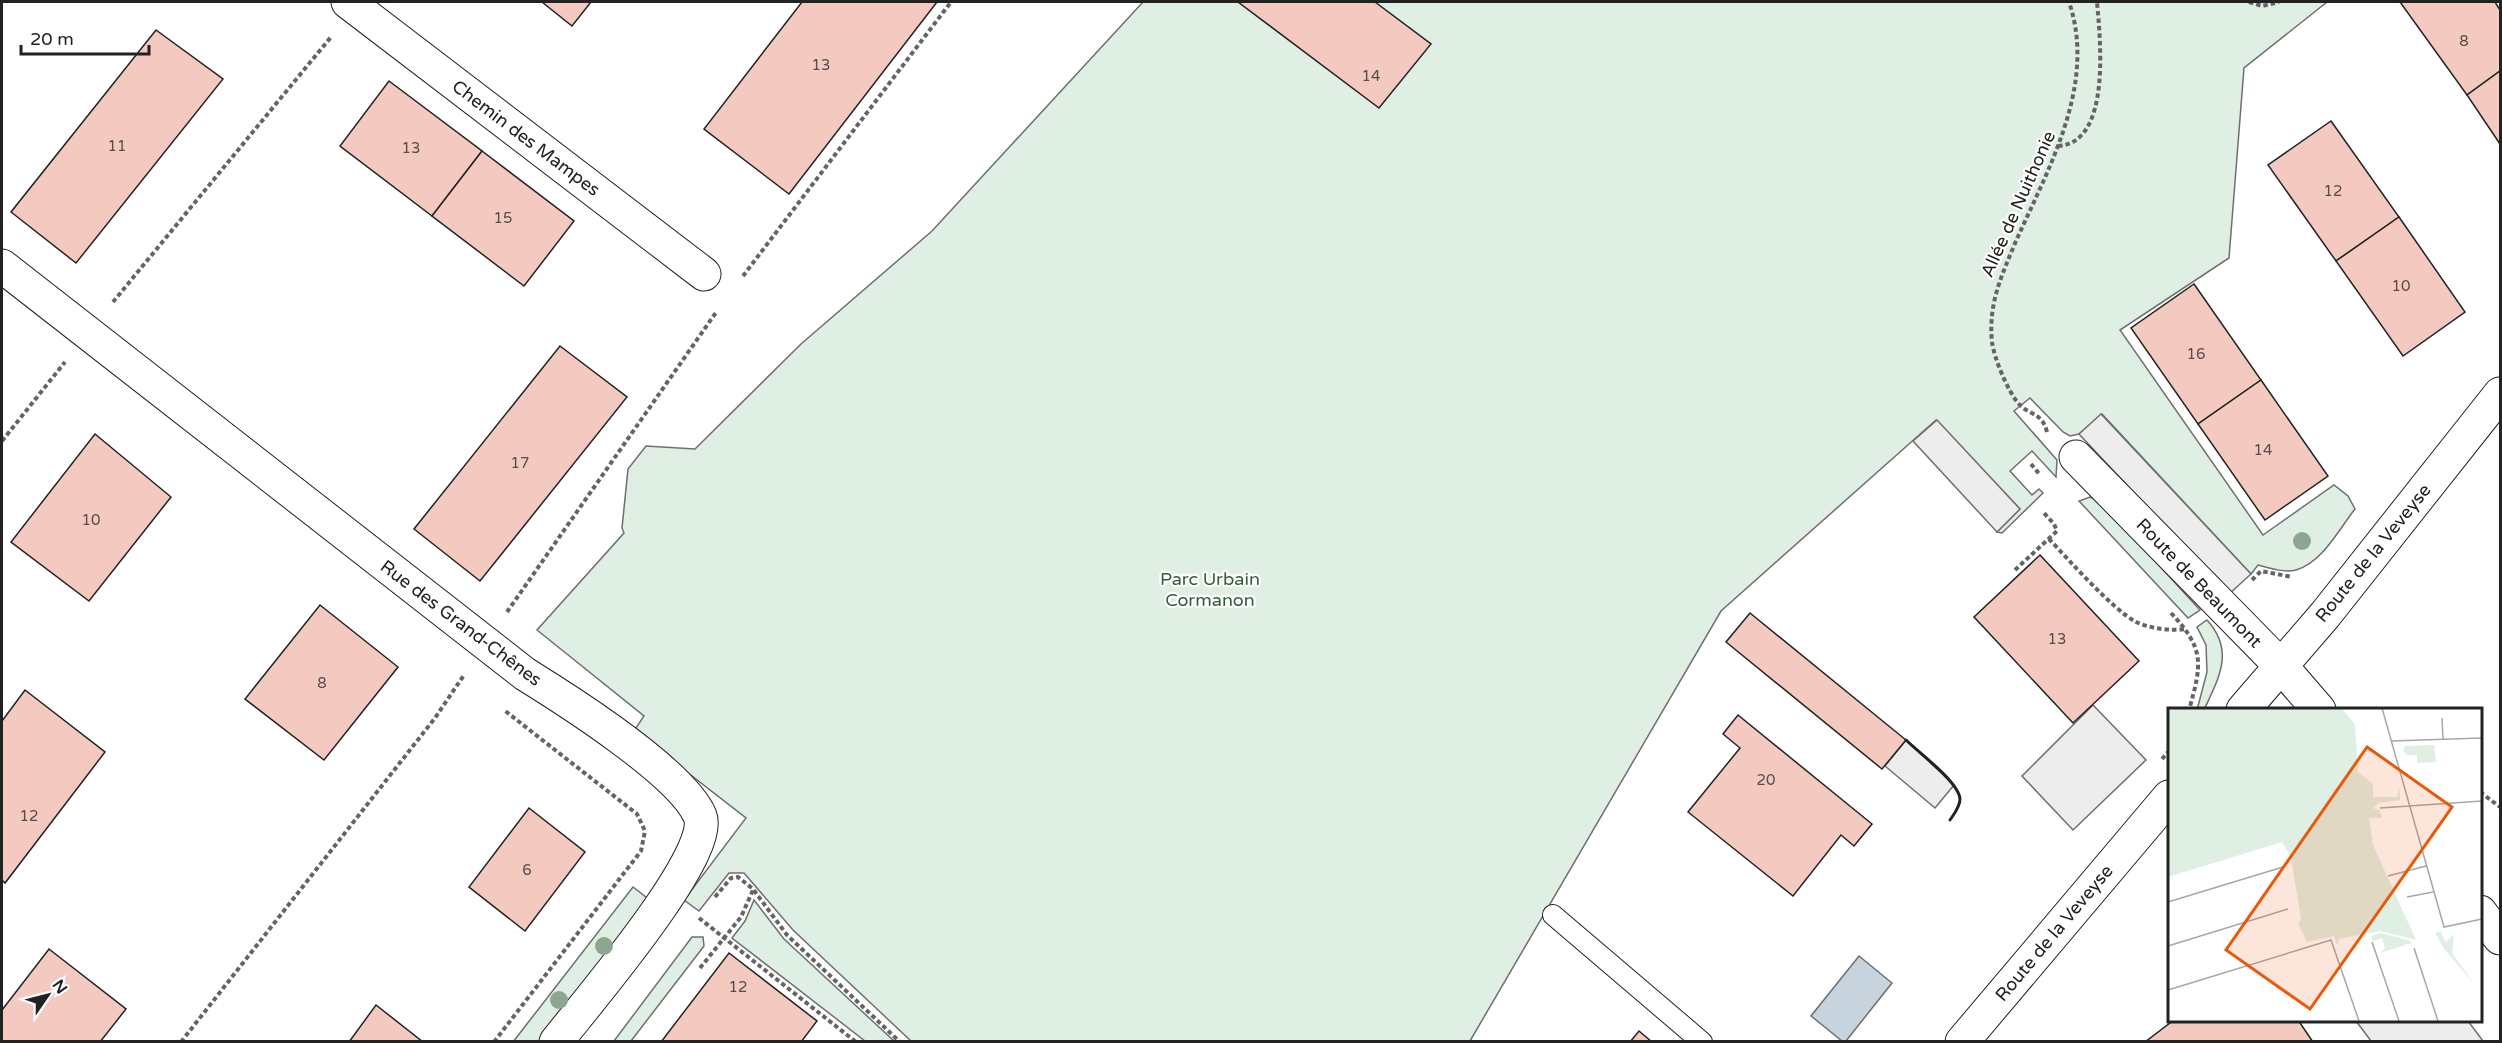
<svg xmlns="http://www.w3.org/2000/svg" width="2502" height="1043" viewBox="0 0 2502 1043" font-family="'Varela Round',sans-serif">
	<rect width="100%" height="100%" fill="#fff"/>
	<!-- green -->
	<g fill="#e0efe3" stroke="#6f6f6f" stroke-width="1.5">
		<path d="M 1143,2 L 2327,2 L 2244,68 L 2229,258 L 2120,330 L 2263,535 L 2334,485 L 2348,496 L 2355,509 C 2339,529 2322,563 2296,570 C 2284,573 2269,568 2258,565 L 2251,574 L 2102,414 L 2079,434 L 2070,436 L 2063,432 L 2030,398 L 2014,411 L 2057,460 L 2056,477 L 2032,451 L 2010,471 L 2032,495 L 2039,489 L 2043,493 L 2002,533 L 1997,532 L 2020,509 L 1936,420 L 1721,611 L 1470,1041 L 911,1041 L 793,930 L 744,873 L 729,873 L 699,911 L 684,900 L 746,818 L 634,731 L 644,716 L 537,630 L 624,533 L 622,528 L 628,469 L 646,446 L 695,449 L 801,344 L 932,231 Z"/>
		<polygon points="2090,497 2101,502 2200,610 2188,618 2079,501"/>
		<path d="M 2207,620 C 2235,651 2219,677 2204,710 L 2197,710 L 2207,672 L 2206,645 L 2197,627 Z"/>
		<polygon points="633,887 651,901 541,1041 513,1042"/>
		<polygon points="754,900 784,939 894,1041 865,1041 732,938 745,921"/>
		<polygon points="692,937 703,937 704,946 631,1041 614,1041"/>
	</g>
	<!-- parking -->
	<g fill="#ededed" stroke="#6f6f6f" stroke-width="1.5">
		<polygon points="2101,414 2251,574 2229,594 2079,434"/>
		<polygon points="1937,420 2020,509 1997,532 1913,441"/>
		<polygon points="2093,705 2146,760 2073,830 2022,776"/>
		<polygon points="1906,740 1954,785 1935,808 1885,766"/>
		<polygon points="2356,1021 2468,1021 2483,1041 2371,1041"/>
	</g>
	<!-- water -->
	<polygon fill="#c7d3dd" stroke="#6f6f6f" stroke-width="1.5" points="1859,956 1892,983 1846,1041 1842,1041 1811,1016"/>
	<!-- building -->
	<g fill="#f3c9c0" stroke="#222" stroke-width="1.5">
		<polygon points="542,2 591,2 572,26"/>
		<polygon points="802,2 937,2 789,194 704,129"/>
		<polygon points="1238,2 1375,2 1431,44 1379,108"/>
		<polygon points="2400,2 2495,2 2500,10 2500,71 2467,95"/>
		<polygon points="156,30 223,79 76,263 11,212"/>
		<polygon points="2500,71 2500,144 2467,95"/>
		<polygon points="389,81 482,151 432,216 340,146"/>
		<polygon points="2331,121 2399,217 2336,261 2268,165"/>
		<polygon points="482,151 574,221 524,286 432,216"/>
		<polygon points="2399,217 2465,312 2403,356 2336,261"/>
		<polygon points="2194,284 2261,380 2198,424 2131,328"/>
		<polygon points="560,346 627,397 480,581 414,529"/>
		<polygon points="2261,380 2328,476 2265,520 2198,424"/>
		<polygon points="95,434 171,497 89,601 11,542"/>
		<polygon points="2040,555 2139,661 2073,723 1974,617"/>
		<polygon points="320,605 398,667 324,760 245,699"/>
		<polygon points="1750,613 1906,740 1882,769 1726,642"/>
		<polygon points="25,690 105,752 5,883 2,880 2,721"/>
		<polygon points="1738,715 1872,824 1854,846 1841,835 1793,896 1688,812 1740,748 1723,734"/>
		<polygon points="529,808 585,852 525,931 469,887"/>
		<polygon points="49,949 126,1009 100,1042 2,1042 2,1010"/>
		<polygon points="729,953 817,1021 801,1042 661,1042"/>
		<polygon points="376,1005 423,1042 349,1042"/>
		<polygon points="2298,1020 2313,1042 2145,1042 2174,1020"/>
		<polygon points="1639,1031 1652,1042 1630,1042"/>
	</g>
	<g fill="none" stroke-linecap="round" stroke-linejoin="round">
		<!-- service casing -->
		<g stroke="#222" stroke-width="22">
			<polyline id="service" points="1553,915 1702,1042"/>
		</g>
		<!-- minor casing -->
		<g stroke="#222" stroke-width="35">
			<g id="minor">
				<polyline points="348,2 704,274"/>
				<path d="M 2,266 L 525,674 C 567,700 682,773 700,816 C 716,853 583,1007 556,1042"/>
				<polyline points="2076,457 2281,666 2319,710"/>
				<polyline points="2243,710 2325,615 2500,394"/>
				<polyline points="2480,912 2500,938"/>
				<polyline points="1962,1042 2169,797"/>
			</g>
		</g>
		<!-- path -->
		<g stroke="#646464" stroke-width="4" stroke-dasharray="4.5 3" stroke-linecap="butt">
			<polyline points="2249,2 2262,6 2279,2"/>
			<path d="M 2058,146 C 2112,143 2100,38 2097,2"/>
			<polyline points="743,276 951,2"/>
			<polyline points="113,302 331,37"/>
			<path d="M 2047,432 C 2042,412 2030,416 2019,404 C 2008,392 1994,358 1992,342 C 1988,303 2002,275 2016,241 C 2049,167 2097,84 2069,2"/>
			<polyline points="2,441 65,362"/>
			<polyline points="2031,464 2040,475"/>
			<path d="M 2049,539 C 2070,561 2111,608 2136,622 C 2152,629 2170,631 2186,629"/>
			<polyline points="2015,570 2057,531 2054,524 2044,513"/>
			<polyline points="2252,580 2261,571 2292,577"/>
			<polyline points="507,612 717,311"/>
			<path d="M 2171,613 C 2205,649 2202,664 2189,710"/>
			<polyline points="2162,759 2169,751"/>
			<polyline points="2480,792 2500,807"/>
			<polyline points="715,897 731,878 738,877 753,889 787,935 900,1042"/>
			<polyline points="699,918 856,1042"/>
			<polyline points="700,968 741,917 753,890"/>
			<polyline points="181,1042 435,718 464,675"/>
			<polyline points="494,1042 641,851 645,831 637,814 504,710"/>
		</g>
		<!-- service -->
		<use href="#service" stroke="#fff" stroke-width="20"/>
		<!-- minor -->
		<use href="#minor" stroke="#fff" stroke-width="33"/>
		<!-- wall -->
		<path stroke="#222" stroke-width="3" d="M 1906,740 C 1918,752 1959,782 1960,799 C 1960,807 1954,814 1950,820"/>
	</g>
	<!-- trees -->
	<g fill="#8da692">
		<circle cx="2302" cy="541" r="9"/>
		<circle cx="604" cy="946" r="9"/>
		<circle cx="559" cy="1000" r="9"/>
	</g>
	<g text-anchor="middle" stroke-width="4.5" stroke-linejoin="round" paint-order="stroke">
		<!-- number labels -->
		<g font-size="15" fill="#564c4a">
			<text x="2464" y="46">8</text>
			<text x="821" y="70">13</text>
			<text x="1371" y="81">14</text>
			<text x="117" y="151">11</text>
			<text x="411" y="153">13</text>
			<text x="2333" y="196">12</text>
			<text x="503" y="223">15</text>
			<text x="2401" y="291">10</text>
			<text x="2196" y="359">16</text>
			<text x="2263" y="455">14</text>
			<text x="520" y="468">17</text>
			<text x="91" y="525">10</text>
			<text x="2057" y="644">13</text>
			<text x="322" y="688">8</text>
			<text x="1766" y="785">20</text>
			<text x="29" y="821">12</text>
			<text x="527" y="875">6</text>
			<text x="738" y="992">12</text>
		</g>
		<!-- street labels -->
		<g font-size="18" fill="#222" stroke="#fff">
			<text transform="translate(526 138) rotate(37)" y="6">Chemin des Mampes</text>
			<text transform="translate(2018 204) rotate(-66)" y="6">Allée de Nuithonie</text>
			<text transform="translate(2373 553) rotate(-51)" y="6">Route de la Veveyse</text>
			<text transform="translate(2199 583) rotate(46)" y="6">Route de Beaumont</text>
			<text transform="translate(461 623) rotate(37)" y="6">Rue des Grand-Chênes</text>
			<text transform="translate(2054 933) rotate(-50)" y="6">Route de la Veveyse</text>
		</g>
		<!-- park labels -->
		<g font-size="18" fill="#2f5e38" stroke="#fff">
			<text x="1210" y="585">Parc Urbain<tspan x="1210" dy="21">Cormanon</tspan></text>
		</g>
	</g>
	<!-- overview -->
	<g transform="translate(2168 708)">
		<rect width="314" height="314" fill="#fff"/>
		<path d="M 0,0 L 173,0 L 187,16 L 190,64 L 205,76 L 205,89 L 229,89 L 232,80 L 232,92 L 211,95 L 205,100 L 213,103 L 210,106 L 213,105 L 214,110 L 201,110 L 205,137 L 248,232 L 212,223 L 171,231 L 169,238 L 166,228 L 139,234 L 130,215 L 133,211 L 123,150 L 114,134 L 0,169 ZM 266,37 L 268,54 L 249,55 L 249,47 L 239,47 L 235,43 L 237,38 ZM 272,223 L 278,234 L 286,226 L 284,245 L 307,277 L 276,241 L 267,225 ZM 213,225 L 241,232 L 244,235 L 212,245 L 217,240 L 214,230 L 205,233 L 203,228 Z" fill="#e0efe3"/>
		<path fill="none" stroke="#a7a7a7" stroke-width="1.5" d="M 214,0 L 276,219 L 314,211M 274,10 L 275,31M 223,33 L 314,30M 212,100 L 314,93M 220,168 L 258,158M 239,189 L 265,184M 0,194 L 115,159M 204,234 L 231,313M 0,238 L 120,201M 246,240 L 270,313M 0,282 L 163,232 L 191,313"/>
		<path fill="#e8590c" fill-opacity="0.15" stroke="#e8590c" stroke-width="3" d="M 199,39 L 284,99 L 142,301 L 58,242 Z"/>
		<rect width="314" height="314" fill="none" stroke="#222" stroke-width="3"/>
	</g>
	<!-- border -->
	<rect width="2502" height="1043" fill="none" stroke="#222222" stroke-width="6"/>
	<!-- north arrow -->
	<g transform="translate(48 995) rotate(55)" stroke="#ffffff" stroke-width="4.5" paint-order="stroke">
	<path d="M0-4.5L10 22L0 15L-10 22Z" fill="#222222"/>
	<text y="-9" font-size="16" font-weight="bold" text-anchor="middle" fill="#222222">N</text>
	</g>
	<!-- scale -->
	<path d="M21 45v9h128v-9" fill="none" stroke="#222222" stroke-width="3"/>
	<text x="30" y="45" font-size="18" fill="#222222" stroke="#ffffff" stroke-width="4.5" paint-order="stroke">20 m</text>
</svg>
